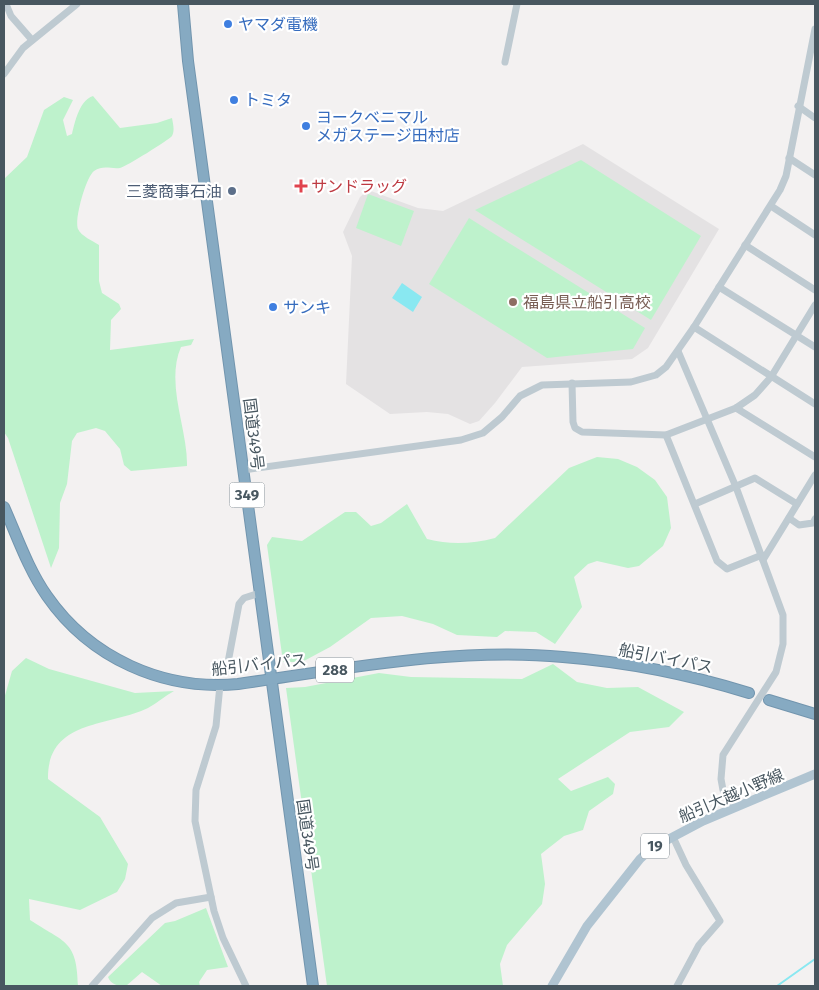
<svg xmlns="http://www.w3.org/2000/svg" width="819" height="990" viewBox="0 0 819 990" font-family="'Fira Sans','Noto Sans JP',sans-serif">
	<rect width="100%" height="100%" fill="#f3f1f1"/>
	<!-- education -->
	<polygon fill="#e4e2e3" points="583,144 719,229 648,348 632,359 522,367 495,403 479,421 470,424 448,414 427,412 390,414 346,384 352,256 343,232 360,197 368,190 418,208 443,211"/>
	<!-- green -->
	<g fill="#bef2cc">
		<path d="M 93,96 L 120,128 L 157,123 L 172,118 C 173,124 175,130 172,136 C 169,140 125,167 120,168 C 110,169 103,165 94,171 C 86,177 74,220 78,229 C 81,236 93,241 99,245 L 99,281 L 102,293 L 119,304 L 121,309 L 111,320 L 110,350 L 194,339 L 191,345 L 181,347 C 165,384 188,429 187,466 L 131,471 L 124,465 L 120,449 L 105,431 L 96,428 L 77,433 L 72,441 L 67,484 L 60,503 L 59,548 L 51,568 L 8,438 L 4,432 L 4,179 L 27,157 L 44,110 L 64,97 L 73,100 L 63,120 L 67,136 L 72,134 C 75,122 79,101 93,96 Z"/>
		<polygon points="581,160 701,236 651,320 475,210"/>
		<polygon points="368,194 414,211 401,246 356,228"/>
		<polygon points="469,218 645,328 633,349 547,358 429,284"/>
		<path d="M 597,457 L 618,459 L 637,467 L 655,480 L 667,497 L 671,528 L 663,546 L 639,566 L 628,568 L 597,561 L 588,564 L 574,577 L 582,607 L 555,644 L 536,632 L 505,631 L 497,637 L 457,635 L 433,624 L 402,616 L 371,618 L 330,647 L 302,662 L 283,662 L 267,545 L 272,537 L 302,541 L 345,512 L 356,512 L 371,526 L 381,523 L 407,504 L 427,539 C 450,545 472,544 495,538 L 569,468 Z"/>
		<path d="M 26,658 L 49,669 L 135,693 L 174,691 C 165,696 157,703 148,708 C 109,727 47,719 48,779 L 100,817 L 128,864 L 125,879 L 117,892 L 80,910 L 29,899 L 30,920 C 65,943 77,940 78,986 L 4,986 L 4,699 L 12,671 Z"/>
		<polygon points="553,664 577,682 607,688 638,687 684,712 669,727 630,732 558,779 571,791 608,777 615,784 613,794 589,811 583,830 564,836 541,854 545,884 542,904 507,945 500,964 503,986 327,986 286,688 305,687 379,673 411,677 522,679"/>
		<path d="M 206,908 L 228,967 L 207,970 L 199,982 L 200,986 L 162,986 L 142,972 L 126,986 C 118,986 111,985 108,977 L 165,923 L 175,921 Z"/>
	</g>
	<!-- water -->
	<polygon fill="#89e8f1" points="402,283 422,297 413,312 392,298"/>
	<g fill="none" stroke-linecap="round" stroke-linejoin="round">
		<!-- stream -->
		<polyline stroke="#89e8f1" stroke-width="2" points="777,986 815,959"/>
		<!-- highway casing -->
		<g stroke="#7295ae" stroke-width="12">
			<g id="highway">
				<polyline points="183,4 188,61 313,986"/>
				<path d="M 4,507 C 17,536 28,569 47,596 C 90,658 163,691 238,684 C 344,669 455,647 563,657 C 626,662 688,674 749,693"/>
				<polyline points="769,700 815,714"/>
			</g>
		</g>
		<!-- minor -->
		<g stroke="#becad1" stroke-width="7">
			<polyline points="6,4 11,16 32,40"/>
			<polyline points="505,62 517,4"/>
			<polyline points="4,74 23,48 77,4"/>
			<polyline points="798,106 815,118"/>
			<polyline points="789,158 815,175"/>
			<polyline points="771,206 815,235"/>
			<polyline points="745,245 815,290"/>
			<polyline points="719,287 815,347"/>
			<polyline points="694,327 815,404"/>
			<polyline points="678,351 736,487 783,615 783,644 776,672 723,755 721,779 723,790 733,808"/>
			<polyline points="572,383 573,422 575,428 582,432 666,435 736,408 755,395 771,377 815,305"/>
			<polyline points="736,408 815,457"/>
			<polyline points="666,435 717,561 727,569 762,555"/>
			<polyline points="243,470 461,440 483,433 502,417 520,396 542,385 631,382 656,375 666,367 694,327 780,190 786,176 815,29"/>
			<polyline points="695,504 755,478 797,504"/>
			<polyline points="789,518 799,525 813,523 815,519"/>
			<polyline points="763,560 815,475"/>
			<polyline points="226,673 239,604 244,598 260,593"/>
			<polyline points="220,685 216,726 196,790 195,821 214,911 223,938 246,986"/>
			<polyline points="673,837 686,865 720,921 699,945 677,986"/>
			<polyline points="92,986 152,918 176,903 211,897"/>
		</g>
		<!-- major -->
		<polyline stroke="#b0c4d1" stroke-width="9" points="552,986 587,926 640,859 652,848 703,821 815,774"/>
		<!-- highway -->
		<use href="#highway" stroke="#86aac2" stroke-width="10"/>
	</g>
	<!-- markers -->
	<g fill="#3f7fe0" stroke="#fff" stroke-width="2">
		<circle cx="228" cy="24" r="5"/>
		<circle cx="234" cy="100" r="5"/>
		<circle cx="306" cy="126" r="5"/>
		<circle cx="273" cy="307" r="5"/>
	</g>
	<path fill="#e0444e" stroke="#fff" stroke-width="2" d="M298.5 178.5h5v5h5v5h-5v5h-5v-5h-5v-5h5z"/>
	<circle fill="#5c6f8a" stroke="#fff" stroke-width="2" cx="232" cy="191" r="5"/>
	<circle fill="#8d6e63" stroke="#fff" stroke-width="2" cx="513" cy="302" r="5"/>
	<g text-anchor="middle" stroke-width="4.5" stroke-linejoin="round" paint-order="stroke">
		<!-- shield labels -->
		<g fill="#fff" stroke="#7f8990" stroke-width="1">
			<rect x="229.5" y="482.5" width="35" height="25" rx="4"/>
			<rect x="316" y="657.5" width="38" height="25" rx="4"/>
			<rect x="641" y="833.5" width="28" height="25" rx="4"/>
		</g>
		<g font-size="15" font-weight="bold" fill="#485760">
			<text x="247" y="500">349</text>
			<text x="335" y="675">288</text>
			<text x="655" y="851">19</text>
		</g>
		<!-- shop labels -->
		<g font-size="16" fill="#366cbe" stroke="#fff" text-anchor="start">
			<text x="238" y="30">ヤマダ電機</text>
			<text x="244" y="106">トミタ</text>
			<text x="316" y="123">ヨークベニマル<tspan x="316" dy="18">メガステージ田村店</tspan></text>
			<text x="283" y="313">サンキ</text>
		</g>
		<!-- health labels -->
		<g font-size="16" fill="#be3a42" stroke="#fff" text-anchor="start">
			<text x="311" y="192">サンドラッグ</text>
		</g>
		<!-- service labels -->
		<g font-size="16" fill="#4e5e75" stroke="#fff" text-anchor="end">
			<text x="222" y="197">三菱商事石油</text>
		</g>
		<!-- education labels -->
		<g font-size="16" fill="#785e54" stroke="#fff" text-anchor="start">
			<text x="523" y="308">福島県立船引高校</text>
		</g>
		<!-- street labels -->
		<g font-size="16" fill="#485760" stroke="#fff">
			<text transform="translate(254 434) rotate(83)" y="6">国道349号</text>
			<text transform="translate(666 658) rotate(11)" y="6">船引バイパス</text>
			<text transform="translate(259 664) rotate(-6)" y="6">船引バイパス</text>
			<text transform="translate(731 795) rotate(-23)" y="6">船引大越小野線</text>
			<text transform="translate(308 835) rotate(82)" y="6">国道349号</text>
		</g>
	</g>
	<!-- border -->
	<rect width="819" height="990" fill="none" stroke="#485760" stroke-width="10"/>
</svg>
